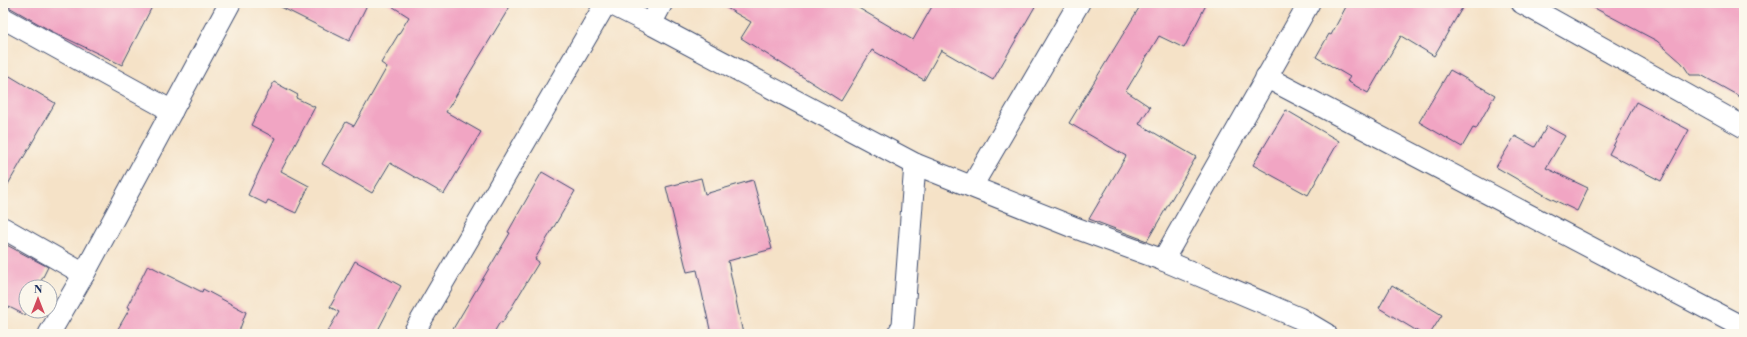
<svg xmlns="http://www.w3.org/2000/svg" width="1747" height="337" viewBox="0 0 1747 337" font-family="'Libre Bodoni',serif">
	<rect width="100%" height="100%" fill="#fbf7ec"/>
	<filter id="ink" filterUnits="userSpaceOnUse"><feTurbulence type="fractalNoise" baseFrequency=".025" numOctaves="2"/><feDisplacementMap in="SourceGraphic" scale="8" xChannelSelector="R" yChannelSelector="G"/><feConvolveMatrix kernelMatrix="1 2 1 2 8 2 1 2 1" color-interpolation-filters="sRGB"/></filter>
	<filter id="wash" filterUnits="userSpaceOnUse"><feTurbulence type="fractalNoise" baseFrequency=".012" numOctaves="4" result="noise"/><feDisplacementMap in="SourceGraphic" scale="16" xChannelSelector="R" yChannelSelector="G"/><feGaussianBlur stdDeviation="0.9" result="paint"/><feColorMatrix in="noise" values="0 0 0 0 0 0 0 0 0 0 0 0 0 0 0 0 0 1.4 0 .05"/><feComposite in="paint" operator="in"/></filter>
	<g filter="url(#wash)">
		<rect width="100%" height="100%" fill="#f5e2c7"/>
		<g id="blocks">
			<!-- building -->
			<g fill="#f1a5c3">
				<polygon points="3,3 154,3 122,65 51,31 9,7 3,6"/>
				<polygon points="273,3 368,3 349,41"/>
				<polygon points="387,3 512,3 446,112 481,132 444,194 390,163 372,193 322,164 346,122 354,126 387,67 381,63 409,17"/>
				<polygon points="718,3 850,3 913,40 934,3 1037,3 993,80 941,50 924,80 872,50 841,101 741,38 751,22"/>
				<polygon points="1142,3 1207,3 1184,48 1159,36 1126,91 1150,107 1139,124 1196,157 1147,241 1089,219 1126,156 1069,123"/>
				<polygon points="1348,3 1465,3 1434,56 1401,36 1368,93 1347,81 1350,77 1316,57 1329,34 1331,35"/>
				<polygon points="1585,3 1744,3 1744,99 1701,75 1690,75 1682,63 1657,41"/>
				<polygon points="1450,70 1495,95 1476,129 1473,128 1462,147 1419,122"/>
				<polygon points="3,72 55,103 3,193"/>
				<polygon points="274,82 298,95 296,98 315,107 281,171 309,186 296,213 268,200 266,204 248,195 275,138 251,125"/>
				<polygon points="1636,102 1689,130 1661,181 1609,154"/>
				<polygon points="1286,110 1339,141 1308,195 1253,165"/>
				<polygon points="1547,126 1565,136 1546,168 1588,188 1577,211 1548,197 1496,167 1515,136 1535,147"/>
				<polygon points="542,172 575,191 535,259 539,262 502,323 500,322 493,334 450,334 510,233 508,232"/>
				<polygon points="701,178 705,194 753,180 772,249 728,261 743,334 711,334 697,270 687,272 666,187"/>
				<polygon points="3,243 48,267 38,287 26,287 27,311 25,315 3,304"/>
				<polygon points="355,261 401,286 376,334 326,334 339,312 330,307"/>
				<polygon points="148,265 202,292 203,289 246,312 238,334 115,334 130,308 127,307"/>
				<polygon points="1392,285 1442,315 1430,334 1422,334 1379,308"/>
			</g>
		</g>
	</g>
	<g filter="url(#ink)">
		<use href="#blocks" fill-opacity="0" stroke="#3c4a6e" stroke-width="1"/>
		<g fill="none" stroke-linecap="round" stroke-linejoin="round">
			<!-- minor casing -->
			<g stroke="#3c4a6e" stroke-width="23">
				<g id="minor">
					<polyline points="609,3 651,24 915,164 1073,227 1163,260 1299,318 1326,334"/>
					<polyline points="1522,3 1744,127"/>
					<polyline points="3,18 172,111"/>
					<polyline points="651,24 662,3"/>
					<polyline points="1266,77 1744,328"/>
					<polyline points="972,186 1079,3"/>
					<polyline points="3,228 84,274"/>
					<polyline points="1163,260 1309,3"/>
					<polyline points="49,334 84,274 230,3"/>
					<polyline points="413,334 606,3"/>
					<polyline points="898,334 903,325 915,164"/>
				</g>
			</g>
			<!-- minor -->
			<use href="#minor" stroke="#fff" stroke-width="21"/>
		</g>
	</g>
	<!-- margin -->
	<rect width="1747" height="337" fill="none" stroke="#fbf7ec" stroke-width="16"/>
	<!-- north arrow -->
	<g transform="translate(38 299)"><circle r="19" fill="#fbf7ec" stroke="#a1a7b3"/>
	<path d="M0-3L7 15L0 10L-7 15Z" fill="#d1495b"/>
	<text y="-6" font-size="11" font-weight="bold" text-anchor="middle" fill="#1b2f5e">N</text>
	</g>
</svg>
